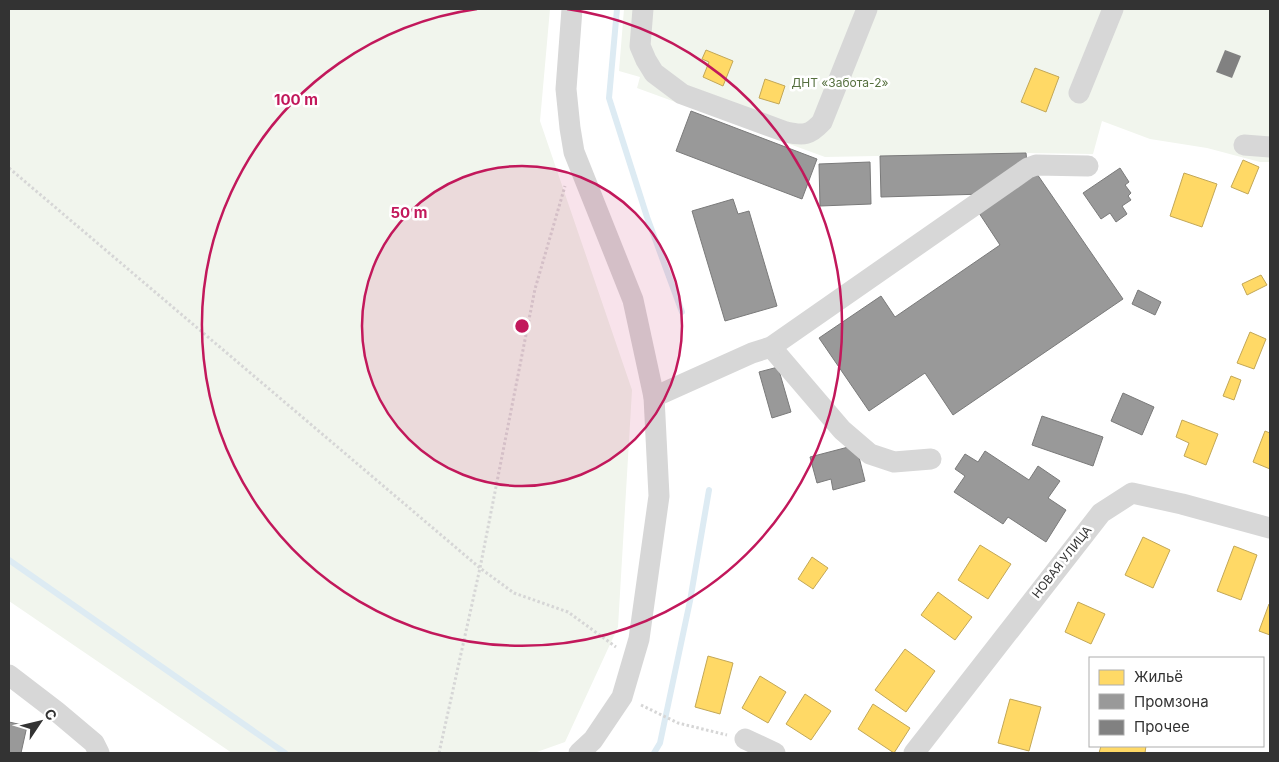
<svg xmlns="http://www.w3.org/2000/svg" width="1279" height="762" viewBox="0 0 1279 762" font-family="Inter,sans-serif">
	<rect width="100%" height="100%" fill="#fff"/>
	<!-- green -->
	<g fill="#f1f5ed">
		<polygon points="9,9 550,9 540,121 632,390 618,627 565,742 534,753 232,753 9,601"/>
		<polygon points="624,9 1270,9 1270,162 1260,162 1207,148 1150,139 1102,121 1093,154 1026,153 825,157 637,88 640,77 619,71"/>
	</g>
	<!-- homes -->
	<g fill="#ffd966" stroke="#c2a757">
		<polygon points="706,50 733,61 723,86 703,77 709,62 702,59"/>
		<polygon points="1035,68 1059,77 1046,112 1021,102"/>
		<polygon points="765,79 785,86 779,104 759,98"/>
		<polygon points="1243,160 1259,167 1248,194 1231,187"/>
		<polygon points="1184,173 1217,184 1202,227 1170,216"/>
		<polygon points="1261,275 1267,285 1247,295 1242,284"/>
		<polygon points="1250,332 1266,339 1254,369 1237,363"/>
		<polygon points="1231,376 1241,380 1234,400 1223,396"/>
		<polygon points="1182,420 1218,434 1206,465 1184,456 1189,443 1176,437"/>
		<polygon points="1265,431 1270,433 1270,469 1253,462"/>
		<polygon points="1143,537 1170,550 1153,588 1125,575"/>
		<polygon points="980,545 1011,564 988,599 958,580"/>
		<polygon points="1234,546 1257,555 1241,600 1217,591"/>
		<polygon points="812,557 828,568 813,589 798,579"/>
		<polygon points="938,592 972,617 955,640 921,615"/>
		<polygon points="1078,602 1105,614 1091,644 1065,632"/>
		<polygon points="1269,604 1270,605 1270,635 1259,631"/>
		<polygon points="905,649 935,671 906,712 875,690"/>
		<polygon points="708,656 733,663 720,714 695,707"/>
		<polygon points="760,676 786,692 768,723 742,708"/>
		<polygon points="805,694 831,711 811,740 786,724"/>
		<polygon points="1010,699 1041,707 1029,751 998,743"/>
		<polygon points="873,704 910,728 894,753 858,729"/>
		<polygon points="1101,746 1146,746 1145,753 1099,753"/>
	</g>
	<!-- industry -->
	<g fill="#999" stroke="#7a7a7a">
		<polygon points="691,111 817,159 802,199 676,151"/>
		<polygon points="1026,153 1027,163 984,194 881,197 880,156"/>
		<polygon points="870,162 871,204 820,206 819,164"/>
		<polygon points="1120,168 1129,182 1125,185 1131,193 1128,196 1131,200 1122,206 1127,214 1116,222 1110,213 1101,219 1083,193"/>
		<polygon points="1037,174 1123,299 953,415 925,373 869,411 819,338 881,296 895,317 1000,245 979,213"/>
		<polygon points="733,199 738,214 749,211 777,306 725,321 692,211"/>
		<polygon points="1138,290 1161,302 1155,315 1132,304"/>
		<polygon points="778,367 791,412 772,418 759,372"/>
		<polygon points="1123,393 1154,407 1142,435 1111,421"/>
		<polygon points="1042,416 1103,437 1093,466 1032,445"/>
		<polygon points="856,445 865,481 833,490 831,479 817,483 810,457"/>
		<polygon points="985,451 1029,480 1038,466 1060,481 1048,498 1066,510 1046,542 1008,517 1003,524 954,492 965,476 955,469 965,454 978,462"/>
		<polygon points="9,722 27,726 21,753 9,753"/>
	</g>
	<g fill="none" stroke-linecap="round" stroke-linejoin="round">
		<!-- stream -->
		<g stroke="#ddebf3" stroke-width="6">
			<polyline points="617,9 609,98 647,217 682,312"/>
			<polyline points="9,560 285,753"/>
			<polyline points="654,753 660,743 690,601 709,490"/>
		</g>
	</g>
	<!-- building -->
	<polygon fill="#818181" points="1225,50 1241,56 1232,78 1216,72"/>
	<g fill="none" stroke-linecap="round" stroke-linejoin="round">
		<!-- path -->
		<g stroke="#d6d6d6" stroke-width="3" stroke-dasharray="2.5 2.5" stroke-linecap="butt">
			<polyline points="9,168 480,568 514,593 568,612 616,647"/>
			<polyline points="641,705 678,723 727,735"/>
			<polyline points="439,753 480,568 535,289 565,186"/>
		</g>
		<!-- minor -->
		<g stroke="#d7d7d7" stroke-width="21">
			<polyline points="572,9 566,89 570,128 574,152 633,300 654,397 659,496 639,639 622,697 593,740 579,753"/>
			<path d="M 643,9 L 640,46 L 646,60 L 654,73 L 682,94 L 786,132 C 804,136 810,135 822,122 L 867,9"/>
			<polyline points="1079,93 1113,9"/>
			<polyline points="1244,145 1270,147"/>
			<polyline points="771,347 842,430 870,454 894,462 931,459"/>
			<polyline points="654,397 752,353 771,347 1028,168 1036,165 1088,166"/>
			<polyline points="9,675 56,711 94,743 99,753"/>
			<polyline points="745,739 775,753"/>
			<polyline points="914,753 1101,513 1132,493 1182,504 1270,528"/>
		</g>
	</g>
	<!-- distance rings -->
	<circle cx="522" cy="326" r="160" fill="#c2185b" fill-opacity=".12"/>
	<g fill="none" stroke="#c2185b" stroke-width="2.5">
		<circle cx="522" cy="326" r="160"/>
		<path d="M567 9A320 320 0 1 1 477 9"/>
	</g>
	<g text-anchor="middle" stroke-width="5" stroke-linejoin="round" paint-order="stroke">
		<!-- park labels -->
		<g font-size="12" fill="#56703f" stroke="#fff">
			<text x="840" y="87">ДНТ «Забота-2»</text>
		</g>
		<!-- street labels -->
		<g font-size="12" fill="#333" stroke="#fff">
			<text transform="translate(1062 562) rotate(-52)" y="4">НОВАЯ УЛИЦА</text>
		</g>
	</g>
	<circle cx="522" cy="326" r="8" fill="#c2185b" stroke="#fff" stroke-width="2.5"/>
	<g font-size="15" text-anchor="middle" font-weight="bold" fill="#c2185b" stroke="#fff" stroke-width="5" stroke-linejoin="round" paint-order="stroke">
		<text x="296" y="105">100 m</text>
		<text x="409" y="218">50 m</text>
	</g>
	<!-- border -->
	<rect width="1279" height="762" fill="none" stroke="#333333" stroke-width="20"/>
	<!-- legend -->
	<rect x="1089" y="657" width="175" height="90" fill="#ffffff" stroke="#adadad"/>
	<rect x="1099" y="670" width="25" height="15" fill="#ffd966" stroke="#adadad"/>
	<text x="1134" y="682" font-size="15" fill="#333333">Жильё</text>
	<rect x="1099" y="694" width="25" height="15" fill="#999999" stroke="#adadad"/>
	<text x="1134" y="707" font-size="15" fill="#333333">Промзона</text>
	<rect x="1099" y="720" width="25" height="15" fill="#818181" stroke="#adadad"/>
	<text x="1134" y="732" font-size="15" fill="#333333">Прочее</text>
	<!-- north arrow -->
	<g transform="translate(40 722) rotate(55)" stroke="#ffffff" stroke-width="4" paint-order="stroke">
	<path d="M0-4L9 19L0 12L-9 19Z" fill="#333333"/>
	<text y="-8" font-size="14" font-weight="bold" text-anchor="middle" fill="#333333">С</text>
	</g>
</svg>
